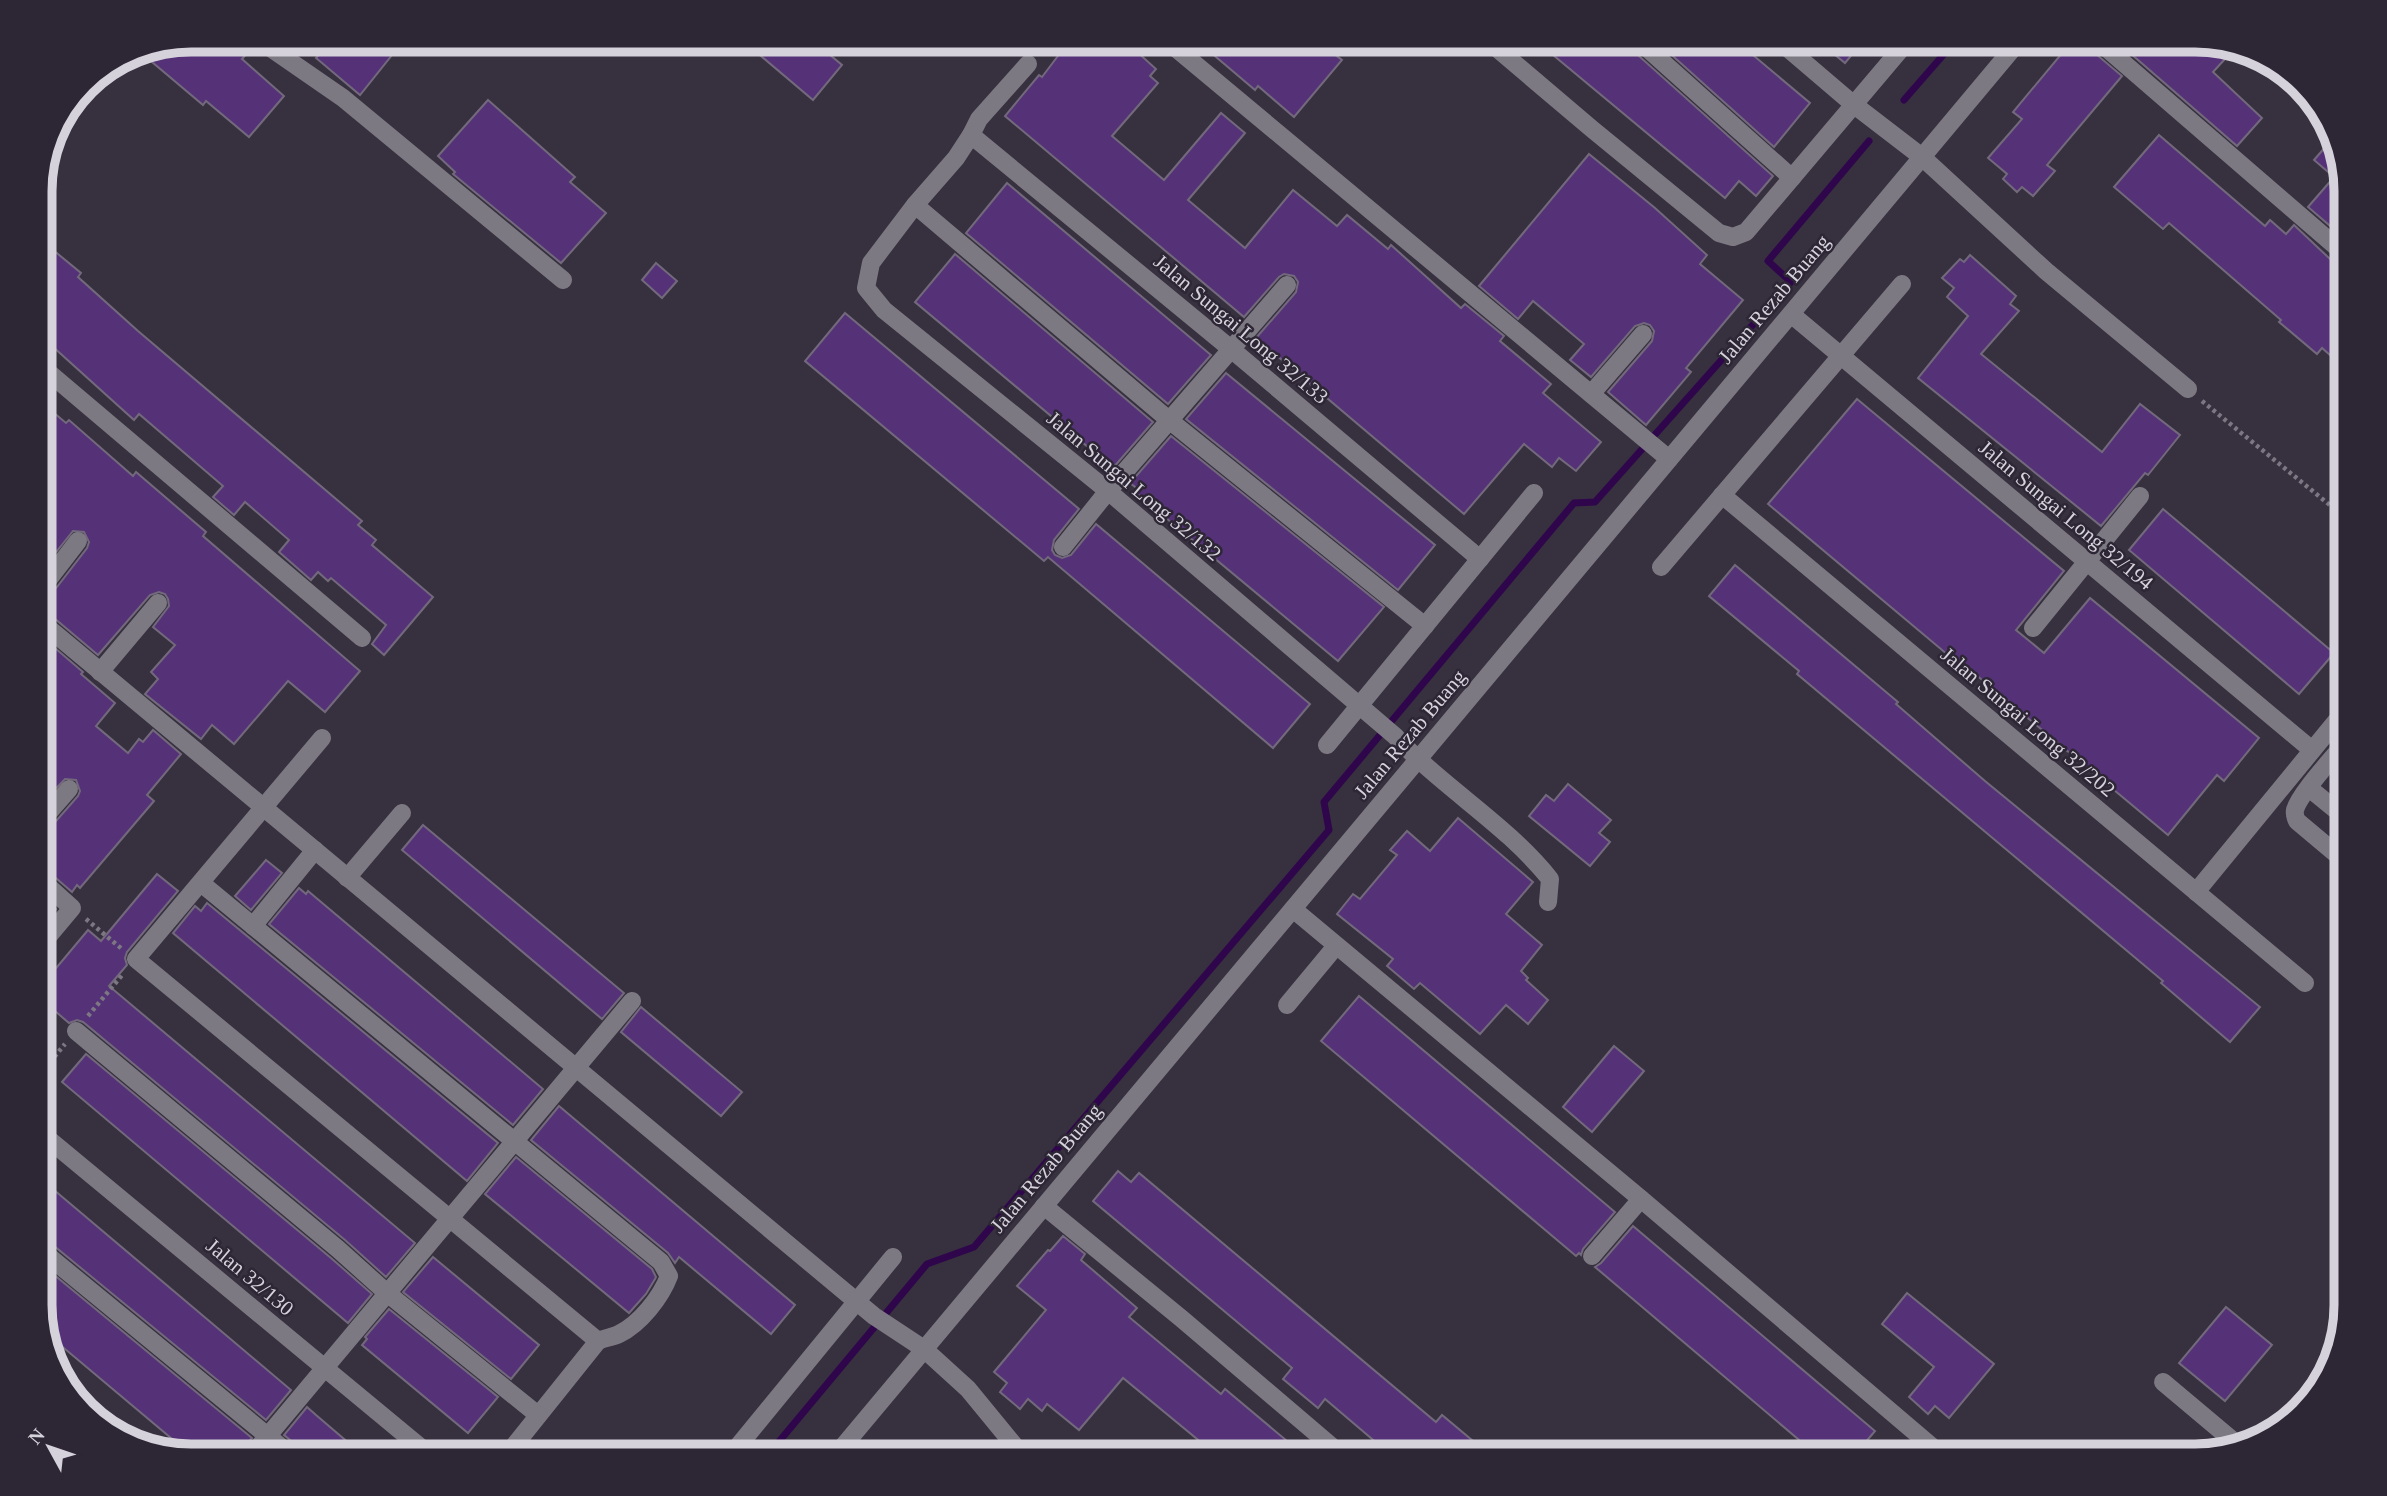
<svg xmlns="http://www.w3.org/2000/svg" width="2387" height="1496" viewBox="0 0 2387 1496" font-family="'Times New Roman',serif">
	<rect width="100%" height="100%" fill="#37303f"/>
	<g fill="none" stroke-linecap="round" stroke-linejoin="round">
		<!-- stream -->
		<g stroke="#2f064c" stroke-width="7">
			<polyline points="1904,100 1951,46 1960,40"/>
			<polyline points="767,1456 927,1264 974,1247 1329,830 1324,802 1574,503 1595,502 1791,282 1768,261 1869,141"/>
		</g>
	</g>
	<!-- building -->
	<g fill="#553277" stroke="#726a7c" stroke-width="2">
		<polygon points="192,40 235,40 249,51 242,59 284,96 249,137 206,101 203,105 139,51"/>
		<polygon points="331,40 404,40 360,95 316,58"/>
		<polygon points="742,40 812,40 842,65 813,100"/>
		<polygon points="1070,40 1124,40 1156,69 1150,76 1158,83 1112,136 1164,180 1221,113 1245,133 1188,200 1245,248 1293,190 1337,226 1347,215 1388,249 1391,245 1461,308 1465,304 1504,336 1500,341 1551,384 1543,393 1601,442 1576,471 1559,458 1552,467 1524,444 1464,514 1256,338 1296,292 1298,282 1294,276 1284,274 1279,277 1244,317 1005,116 1039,75 1042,77"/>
		<polygon points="1196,40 1343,40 1333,53 1342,60 1294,117 1258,86 1255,90"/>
		<polygon points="1535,40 1627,40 1630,48 1773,176 1756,196 1739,181 1725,198"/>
		<polygon points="1655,40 1735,40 1810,103 1774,147"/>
		<polygon points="1817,40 1864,40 1845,63"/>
		<polygon points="2073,40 2086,40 2090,49 2122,76 2047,165 2055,171 2033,196 2022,187 2017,192 2003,179 2007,174 1988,158 2022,119 2013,112"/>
		<polygon points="2115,40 2195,40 2209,44 2225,59 2213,72 2262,118 2237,146"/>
		<polygon points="488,100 575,177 570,182 606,213 561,263 453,174 455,172 438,156"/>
		<polygon points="2159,135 2265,226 2270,220 2286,234 2294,225 2347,275 2347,370 2322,348 2317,354 2279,322 2281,320 2169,223 2163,229 2114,187"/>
		<polygon points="2333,138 2347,191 2347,218 2336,231 2308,207 2334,177 2314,160"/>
		<polygon points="1589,154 1655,208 1707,255 1700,264 1743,300 1686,368 1691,372 1646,425 1608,392 1652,341 1654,331 1650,325 1644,323 1635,326 1591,377 1570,360 1584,344 1533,301 1518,319 1479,286"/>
		<polygon points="1007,183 1211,355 1168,404 966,233"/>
		<polygon points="41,240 81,273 78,277 138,331 362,521 358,525 376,540 372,545 433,597 384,655 372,644 386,625 331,578 328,581 318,572 311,580 279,552 289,540 245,502 234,515 213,497 223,486 139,414 134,420 41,336"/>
		<polygon points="955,254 1153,422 1113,468 915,302"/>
		<polygon points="1970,255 2016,296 2010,304 2019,311 1981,354 2102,452 2140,404 2180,435 2148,475 2145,473 2101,526 1918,378 1968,316 1947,297 1954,288 1942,278 1960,259 1964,262"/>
		<polygon points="656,263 677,281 662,298 642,280"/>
		<polygon points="845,313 1079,509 1054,540 1052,550 1055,555 1062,558 1071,555 1096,524 1310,704 1273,748 1048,557 1044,561 805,361"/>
		<polygon points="1226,373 1435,545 1398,590 1186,419"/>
		<polygon points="1857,399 2064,571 2016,630 2044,653 2090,598 2259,738 2224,781 2217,775 2168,835 1975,674 1973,676 1768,504"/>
		<polygon points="41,402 66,423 69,420 133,476 136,472 206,532 203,536 360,671 325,712 288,681 234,744 212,725 201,739 145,694 158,679 151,672 175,645 153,627 169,606 168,599 165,594 159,592 150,595 98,655 48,613 41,611 41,600 50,596 87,548 89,542 84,532 73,531 41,571"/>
		<polygon points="1171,436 1384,607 1338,661 1136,493 1139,490 1130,483"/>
		<polygon points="2163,509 2334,653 2299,694 2129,550"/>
		<polygon points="1735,565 1898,702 1896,704 1985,781 2260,1007 2230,1042 2161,983 2163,981 1797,674 1799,671 1709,596"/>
		<polygon points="41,636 83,672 81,674 115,703 96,726 128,753 139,739 143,742 153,730 181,754 147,795 154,801 80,888 77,885 72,892 49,872 41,869 41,832 50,828 78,796 80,791 76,780 65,779 41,804"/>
		<polygon points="1568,784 1611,820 1599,833 1610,842 1590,866 1529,816 1546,795 1554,801"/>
		<polygon points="1458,818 1533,882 1506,914 1542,945 1521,971 1528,978 1526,980 1548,1000 1528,1024 1506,1005 1480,1034 1420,983 1414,989 1387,966 1393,959 1337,914 1353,894 1360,899 1397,855 1390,850 1407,831 1430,851"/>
		<polygon points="423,825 624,993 602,1019 402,850"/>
		<polygon points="266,860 282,873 251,910 235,896"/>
		<polygon points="157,874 178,891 127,952 125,958 127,965 109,986 415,1243 386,1277 345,1240 83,1022 77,1020 69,1023 41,999 41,986 88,930 101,941"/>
		<polygon points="299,888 306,894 308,891 543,1089 513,1125 269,924"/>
		<polygon points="41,895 56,909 41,928"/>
		<polygon points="207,903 498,1143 467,1181 173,933 195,906 201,911"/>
		<polygon points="1359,996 1615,1212 1583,1249 1581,1255 1579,1253 1576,1256 1321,1041"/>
		<polygon points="641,1007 742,1092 721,1116 621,1032"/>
		<polygon points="1614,1046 1644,1071 1592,1132 1563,1107"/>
		<polygon points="86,1054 331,1258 372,1294 348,1323 62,1082"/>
		<polygon points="559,1106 795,1305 771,1334 679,1257 675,1263 668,1253 531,1140"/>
		<polygon points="516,1157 652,1269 656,1277 655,1279 646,1294 629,1313 485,1194"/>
		<polygon points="1118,1171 1131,1182 1139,1173 1436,1422 1442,1415 1491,1456 1392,1456 1325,1399 1318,1408 1283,1379 1292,1368 1093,1201"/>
		<polygon points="41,1179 291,1390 266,1420 48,1241 41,1239"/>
		<polygon points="1633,1226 1875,1431 1854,1456 1818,1456 1595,1267 1601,1263"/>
		<polygon points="1063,1236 1085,1254 1081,1260 1137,1308 1129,1317 1221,1394 1225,1389 1305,1456 1227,1456 1212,1443 1208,1448 1123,1378 1079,1430 1047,1404 1042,1411 1028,1399 1020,1409 1000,1392 1007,1383 994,1372 1046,1310 1017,1286 1048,1250 1050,1251"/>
		<polygon points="433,1257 539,1345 511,1379 403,1292"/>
		<polygon points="41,1264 252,1438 242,1449 240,1456 190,1454 46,1333 41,1314"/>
		<polygon points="1907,1293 1994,1364 1949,1418 1935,1406 1928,1414 1909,1397 1934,1367 1882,1324"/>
		<polygon points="2226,1307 2272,1345 2225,1401 2179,1363"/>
		<polygon points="389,1309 498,1397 468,1433 362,1345 367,1339 365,1337"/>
		<polygon points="307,1407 316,1415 364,1456 303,1456 300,1448 284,1435"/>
	</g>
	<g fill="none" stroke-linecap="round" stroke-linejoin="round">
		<!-- path -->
		<g stroke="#7c7783" stroke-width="4.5" stroke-dasharray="3.5 3.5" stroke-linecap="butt">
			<polyline points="2202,401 2347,519"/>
			<polyline points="86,919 122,949"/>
			<polyline points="88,1016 123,974"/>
			<polyline points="41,1073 65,1044"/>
		</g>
		<!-- minor -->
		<g stroke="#7d7982" stroke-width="18">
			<polyline points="259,40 343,98 563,280"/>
			<polyline points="865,40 872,45"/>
			<polyline points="1166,40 1669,459"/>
			<polyline points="1487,40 1592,129 1719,233 1733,237 1746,232 1906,43"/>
			<polyline points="1638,40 1792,178"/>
			<polyline points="1778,40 1853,104 1922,157 2046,271 2188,389"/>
			<polyline points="2097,40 2347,256"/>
			<path d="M 1028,64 L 979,119 L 971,135 L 956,158 L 915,205 L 871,263 L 866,288 L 884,310 L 1108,491 L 1395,736 C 1443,788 1506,824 1550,879 L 1548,902"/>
			<polyline points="971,135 1231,349 1480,559"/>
			<polyline points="915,205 1169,420 1425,626"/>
			<polyline points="1791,314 2312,750"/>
			<polyline points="41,366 362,638"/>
			<polyline points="1591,394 1643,334"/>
			<polyline points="1722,495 2305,983"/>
			<polyline points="1063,547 1108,491 1287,285"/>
			<polyline points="1661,567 1902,284"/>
			<polyline points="41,589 78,541"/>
			<polyline points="41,622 874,1316 924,1349 968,1389 1023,1456"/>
			<polyline points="2033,628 2140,496"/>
			<polyline points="100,672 158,603"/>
			<polyline points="322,738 136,959 598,1341 506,1456"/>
			<path d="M 2345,743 C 2333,758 2299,794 2295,810 C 2294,815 2295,816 2297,821 L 2347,863"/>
			<polyline points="1327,745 1534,493"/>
			<polyline points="2309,788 2347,819"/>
			<polyline points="41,821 69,789"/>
			<polyline points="347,878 402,813"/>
			<polyline points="41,880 72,908 41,945"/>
			<path d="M 201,883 L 661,1262 L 669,1276 C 661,1297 640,1324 619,1334 C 613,1337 605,1338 598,1341"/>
			<polyline points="2196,892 2347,708"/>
			<polyline points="1293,909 1641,1199 1943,1456"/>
			<polyline points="253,926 315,850"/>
			<polyline points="1287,1005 1336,946"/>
			<polyline points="76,1031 338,1249 387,1293 538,1415"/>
			<polyline points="41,1133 431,1456"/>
			<polyline points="1044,1206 1182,1319 1343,1456"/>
			<polyline points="41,1250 292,1456"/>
			<polyline points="1592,1256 1641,1199"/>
			<polyline points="2163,1382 2238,1445"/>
			<polyline points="251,1456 632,1001"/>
			<polyline points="730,1456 893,1257"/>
			<polyline points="835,1456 2020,40"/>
		</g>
	</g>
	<g text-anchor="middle" stroke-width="5" stroke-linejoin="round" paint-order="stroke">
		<!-- street labels -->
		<g font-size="21" fill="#d6d2dc" stroke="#2d2635">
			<text transform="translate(1774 299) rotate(-50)" y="7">Jalan Rezab Buang</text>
			<text transform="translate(1241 329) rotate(40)" y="7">Jalan Sungai Long 32/133</text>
			<text transform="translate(1134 486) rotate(40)" y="7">Jalan Sungai Long 32/132</text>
			<text transform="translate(2066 515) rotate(40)" y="7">Jalan Sungai Long 32/194</text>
			<text transform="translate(2028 722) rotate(40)" y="7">Jalan Sungai Long 32/202</text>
			<text transform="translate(1410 734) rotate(-50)" y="7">Jalan Rezab Buang</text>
			<text transform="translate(1046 1168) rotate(-50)" y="7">Jalan Rezab Buang</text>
			<text transform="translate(250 1277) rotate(40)" y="7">Jalan 32/130</text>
		</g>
	</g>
	<!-- crop -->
	<path d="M0 0H2387V1496H0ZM191 52H2195A139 139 0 0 1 2334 191V1305A139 139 0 0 1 2195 1444H191A139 139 0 0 1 52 1305V191A139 139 0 0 1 191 52Z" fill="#2d2635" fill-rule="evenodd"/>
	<path fill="none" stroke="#d6d2dc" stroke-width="9" d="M191 52H2195A139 139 0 0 1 2334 191V1305A139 139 0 0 1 2195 1444H191A139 139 0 0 1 52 1305V191A139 139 0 0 1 191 52Z"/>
	<!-- north arrow -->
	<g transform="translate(49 1447) rotate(310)" stroke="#2d2635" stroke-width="5" paint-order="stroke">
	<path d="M0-5L12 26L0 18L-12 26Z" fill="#d6d2dc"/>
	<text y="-10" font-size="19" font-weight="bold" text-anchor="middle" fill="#d6d2dc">N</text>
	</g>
</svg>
